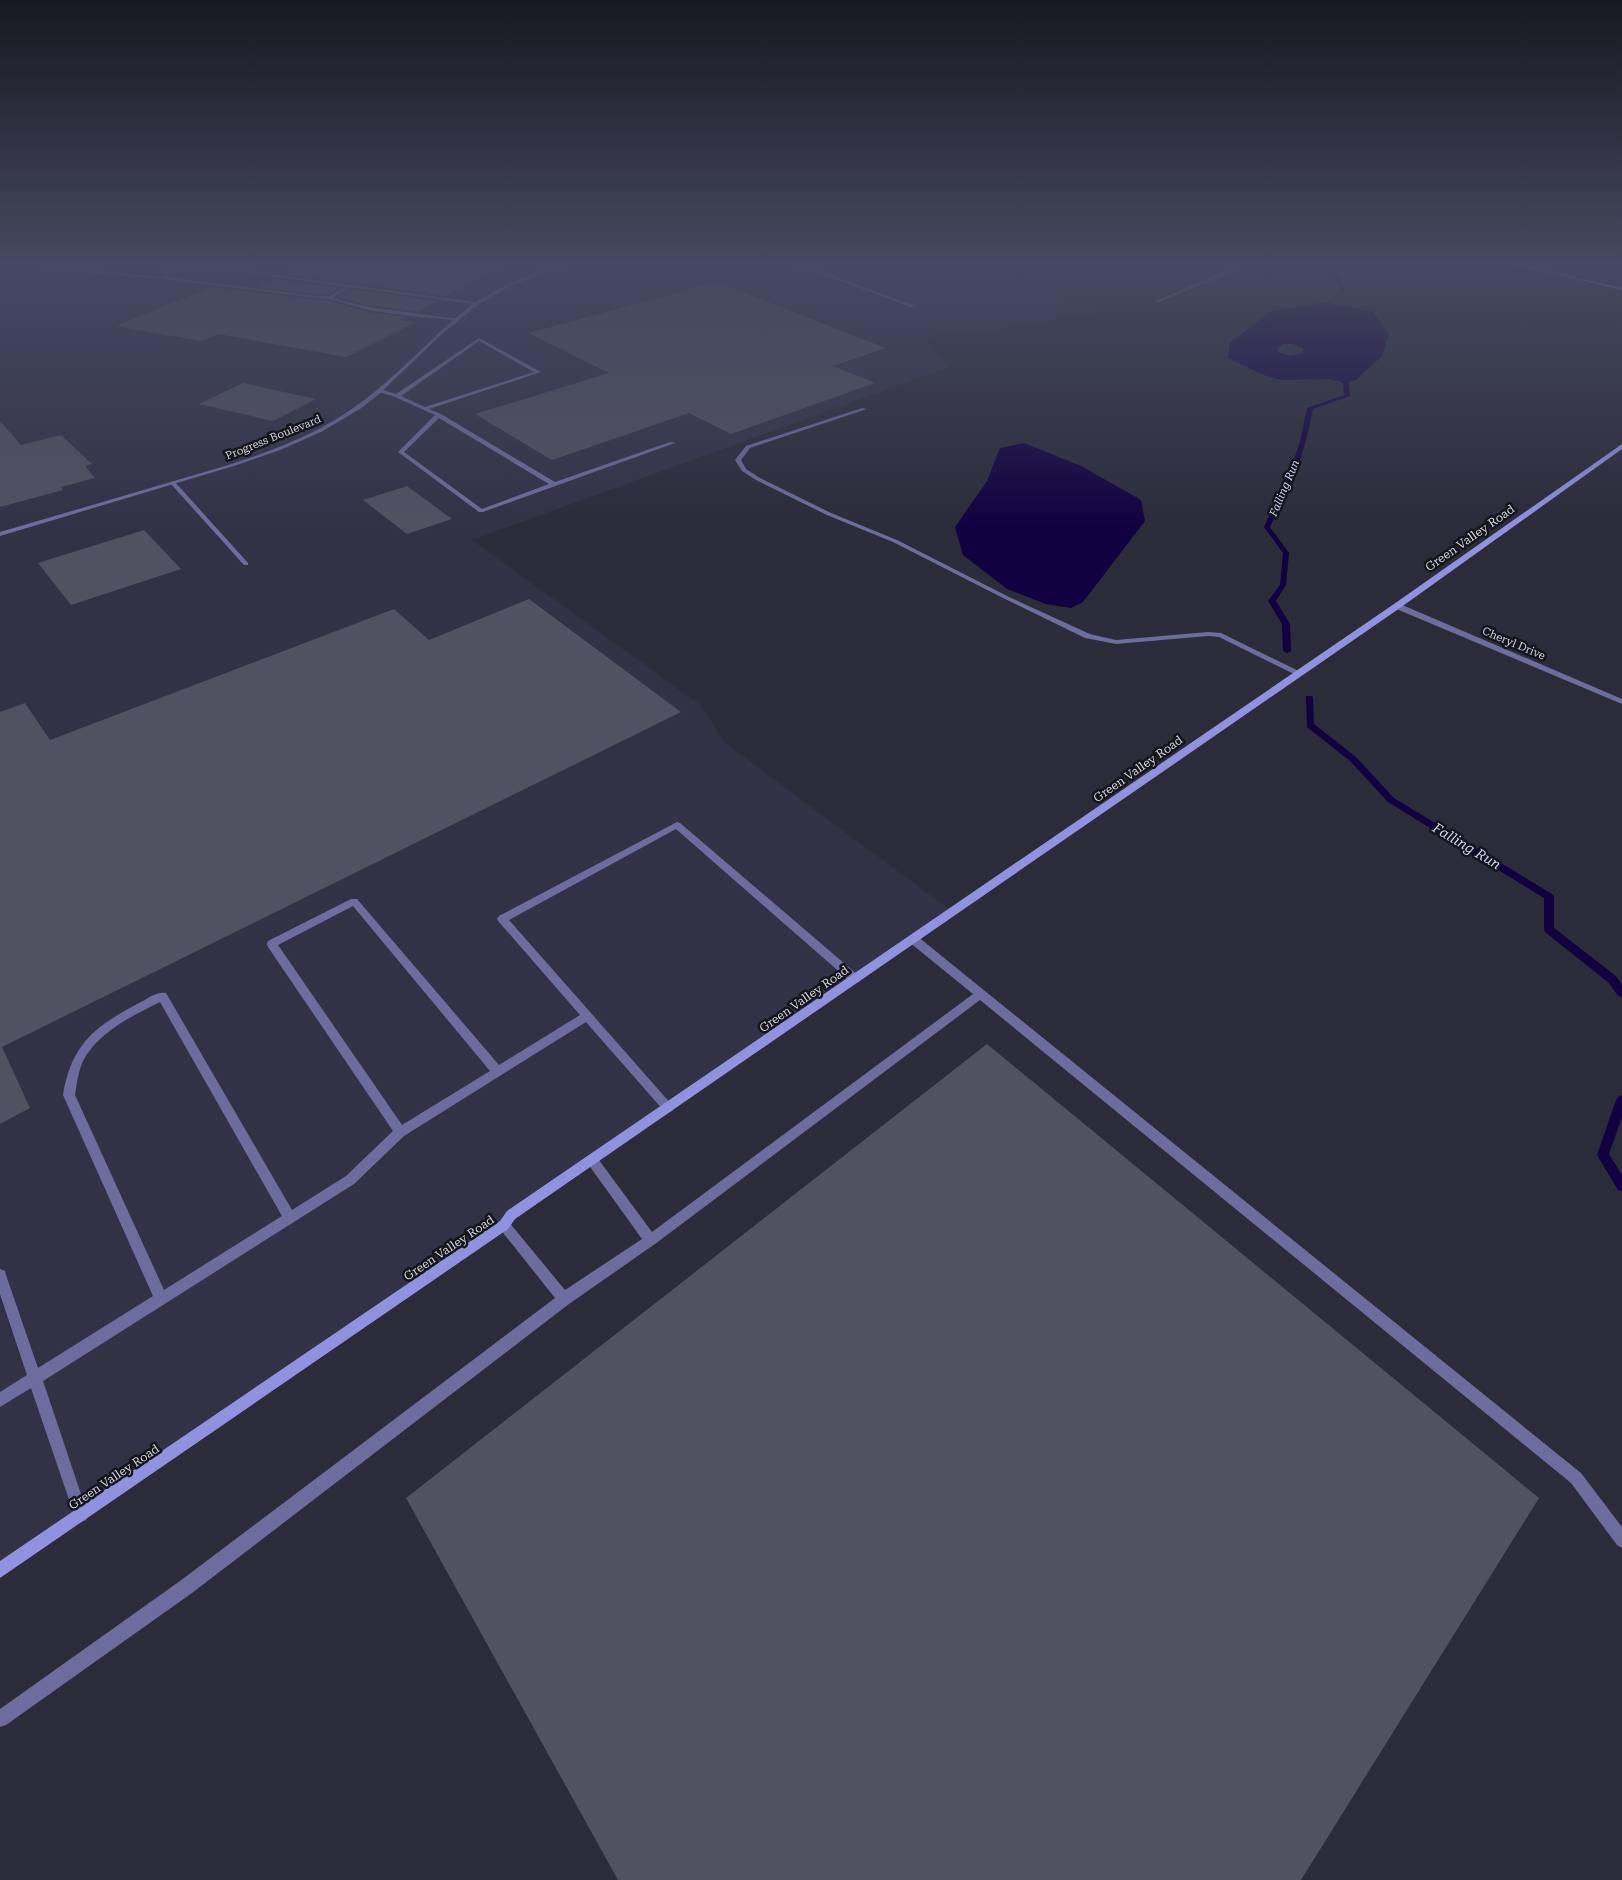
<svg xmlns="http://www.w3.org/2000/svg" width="1622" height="1880" viewBox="0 0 1622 1880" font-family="'Roboto Serif',serif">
	<rect width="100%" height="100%" fill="#2b2b3a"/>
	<!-- built -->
	<polygon fill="#323247" points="0,263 807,263 863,281 921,263 949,263 1104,311 996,329 942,334 926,342 949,367 472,540 702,706 725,743 953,912 0,1570"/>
	<!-- water -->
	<g fill="#120141" fill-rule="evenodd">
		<path d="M 1325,302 L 1373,312 L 1389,334 L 1382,356 L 1356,380 L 1345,383 L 1329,379 L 1282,380 L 1264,375 L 1228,358 L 1230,343 L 1269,312 ZM 1283,344 L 1293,344 L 1304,349 L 1302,353 L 1290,356 L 1278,352 L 1277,348 Z"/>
		<polygon points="1024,443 1081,466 1141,500 1145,521 1083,602 1071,608 1046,604 1007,589 963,555 955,527 987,481 1000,448"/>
	</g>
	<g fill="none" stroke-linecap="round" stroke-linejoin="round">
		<!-- stream -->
		<g fill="#120141" fill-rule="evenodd">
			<polygon points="1336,263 1340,263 1337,268 1345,293 1341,292 1333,268"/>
			<polygon points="1342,368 1347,369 1350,396 1313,409 1306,441 1297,469 1270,527 1289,553 1286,585 1276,601 1290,624 1291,651 1287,653 1283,651 1282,624 1268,601 1280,585 1283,553 1264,527 1291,469 1300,441 1307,408 1344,395"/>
			<polygon points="1306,696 1312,696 1313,698 1314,724 1356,757 1394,798 1552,894 1554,896 1554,928 1617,977 1622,985 1622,997 1618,996 1609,983 1545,932 1544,929 1544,898 1388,802 1350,761 1307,727"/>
			<polygon points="1622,1095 1622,1117 1609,1154 1622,1175 1622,1191 1618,1190 1597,1155 1616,1100 1618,1097"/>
		</g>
	</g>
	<!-- building -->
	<g fill="#505161">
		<polygon points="312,263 506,263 446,296 286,274"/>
		<polygon points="275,279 340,288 329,294 316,294 257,287"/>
		<polygon points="716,282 886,348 833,366 875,383 731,434 689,413 552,460 475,414 609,373 529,333"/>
		<polygon points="212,287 329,301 368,312 406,317 401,320 414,323 346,357 218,334 201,341 116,326"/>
		<polygon points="351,289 437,301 417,312 369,305 337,297"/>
		<polygon points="243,383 316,399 273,421 199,404"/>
		<polygon points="0,421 21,445 61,435 92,464 85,466 95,478 61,487 63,490 0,507"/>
		<polygon points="407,486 452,519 407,534 363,500"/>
		<polygon points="144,530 181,569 71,605 38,563"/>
		<polygon points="529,599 681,712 2,1047 30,1108 0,1124 0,712 25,703 50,740 394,609 429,640"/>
		<polygon points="987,1044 1539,1498 1301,1880 618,1880 406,1498"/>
	</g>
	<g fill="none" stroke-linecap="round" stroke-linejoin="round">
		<!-- lane -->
		<g fill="#6c6d9e" fill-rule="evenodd">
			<path d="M 38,263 L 43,263 L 52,268 L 163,277 L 163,273 L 183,263 L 187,263 L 186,265 L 167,275 L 167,277 L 316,296 L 329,296 L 349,285 L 351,287 L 333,297 L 339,300 L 369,307 L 458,319 L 456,320 C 427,318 397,315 368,310 C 350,306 334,298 316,298 L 165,279 L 51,270 Z"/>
			<polygon points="791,263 798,263 915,306 911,307"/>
			<polygon points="1241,263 1245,263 1242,268 1159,302 1155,301 1239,266"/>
			<path d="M 479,338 L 541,372 L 429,409 L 441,414 L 555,482 L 670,442 L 675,443 L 483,512 L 479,512 L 398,452 L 435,415 L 395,397 L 376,391 L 379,389 L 396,394 ZM 479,341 L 534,372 L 425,407 L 401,396 ZM 439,418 L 549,484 L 482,509 L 404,452 Z"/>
			<polygon points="862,408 867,409 750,448 741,460 746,469 760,478 831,513 897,540 1009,597 1090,634 1116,640 1208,632 1221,633 1303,673 1299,675 1296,675 1219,637 1208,636 1116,644 1085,638 1005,599 893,542 827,515 756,480 742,471 735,460 746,446"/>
			<polygon points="171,482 175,482 248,563 248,565 244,565 171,484"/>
			<path d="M 677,822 L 680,823 L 859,976 L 860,979 L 859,982 L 851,982 L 676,829 L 509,920 L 672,1105 L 674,1108 L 672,1111 L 668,1113 L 664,1111 L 586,1022 L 404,1136 L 354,1184 L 43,1381 L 88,1515 L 86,1520 L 81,1522 L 76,1520 L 31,1388 L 0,1407 L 0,1392 L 27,1375 L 0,1294 L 0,1269 L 5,1271 L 6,1275 L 38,1368 L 153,1296 L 63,1095 C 72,1042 96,1026 141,1002 C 148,998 158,991 166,993 L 292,1210 L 346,1176 L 393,1131 L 268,947 L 267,944 L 268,941 L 351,899 L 357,899 L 499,1065 L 580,1015 L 499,922 L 497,919 L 499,916 ZM 353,906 L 490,1071 L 402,1125 L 278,945 ZM 160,1002 L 282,1216 L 164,1290 L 75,1095 C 77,1083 78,1072 83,1061 C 98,1032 132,1016 160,1002 Z"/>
			<polygon points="913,935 917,936 1581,1473 1622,1527 1622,1548 1617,1545 1571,1483 980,1000 655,1244 569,1304 192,1593 6,1725 0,1727 0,1709 180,1581 555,1298 500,1229 498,1225 500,1221 504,1219 508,1221 565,1290 642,1239 588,1164 586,1160 588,1156 592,1155 596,1156 652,1232 973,994 909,942 908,939 909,936"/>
		</g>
		<!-- street -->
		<g fill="#6c6d9e" fill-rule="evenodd">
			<path d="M 175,263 L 188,263 L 476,302 C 504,284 534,273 565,263 L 572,263 L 512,285 L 479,304 L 443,333 L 378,395 L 360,409 L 321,432 L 280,450 L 237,465 L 0,536 L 0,532 C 56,516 112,499 167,483 C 232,464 301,446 356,406 C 399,376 432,335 473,304 Z"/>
			<polygon points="1394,604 1400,604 1622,699 1622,704 1394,608"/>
		</g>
		<!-- secondary -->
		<g fill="#9091df" fill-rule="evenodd">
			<polygon points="1506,263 1514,263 1622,288 1622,290"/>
			<polygon points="1622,444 1622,449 1400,608 515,1219 508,1229 0,1578 0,1561 500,1221 507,1211 1394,604"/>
		</g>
	</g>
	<!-- sky -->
	<linearGradient id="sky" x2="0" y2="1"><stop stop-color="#181820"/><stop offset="0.5" stop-color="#444a60"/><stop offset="1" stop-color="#444a60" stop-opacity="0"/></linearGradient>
	<rect width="1622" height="526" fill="url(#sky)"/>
	<g text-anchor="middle" stroke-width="5" stroke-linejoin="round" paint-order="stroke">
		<!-- far-street labels -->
		<g font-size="11" fill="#d4d4de" stroke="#14141b">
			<text transform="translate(273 437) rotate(-22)" y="4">Progress Boulevard</text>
			<text transform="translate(1514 643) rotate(23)" y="4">Cheryl Drive</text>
		</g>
		<!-- far-water labels -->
		<g font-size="11" font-style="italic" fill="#d2d4fd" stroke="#14141b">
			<text transform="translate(1284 488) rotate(-67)" y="4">Falling Run</text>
		</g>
		<!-- street labels -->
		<g font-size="12" fill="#d4d4de" stroke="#14141b">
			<text transform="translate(1470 538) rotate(-35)" y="4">Green Valley Road</text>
			<text transform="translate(1138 769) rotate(-35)" y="4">Green Valley Road</text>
			<text transform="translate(804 999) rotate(-35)" y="4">Green Valley Road</text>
			<text transform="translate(449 1248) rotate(-34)" y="4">Green Valley Road</text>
			<text transform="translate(114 1477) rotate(-34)" y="4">Green Valley Road</text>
		</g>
		<!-- water labels -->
		<g font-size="14" font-style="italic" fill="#d2d4fd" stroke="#14141b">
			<text transform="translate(1467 846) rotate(31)" y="5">Falling Run</text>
		</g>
	</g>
</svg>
